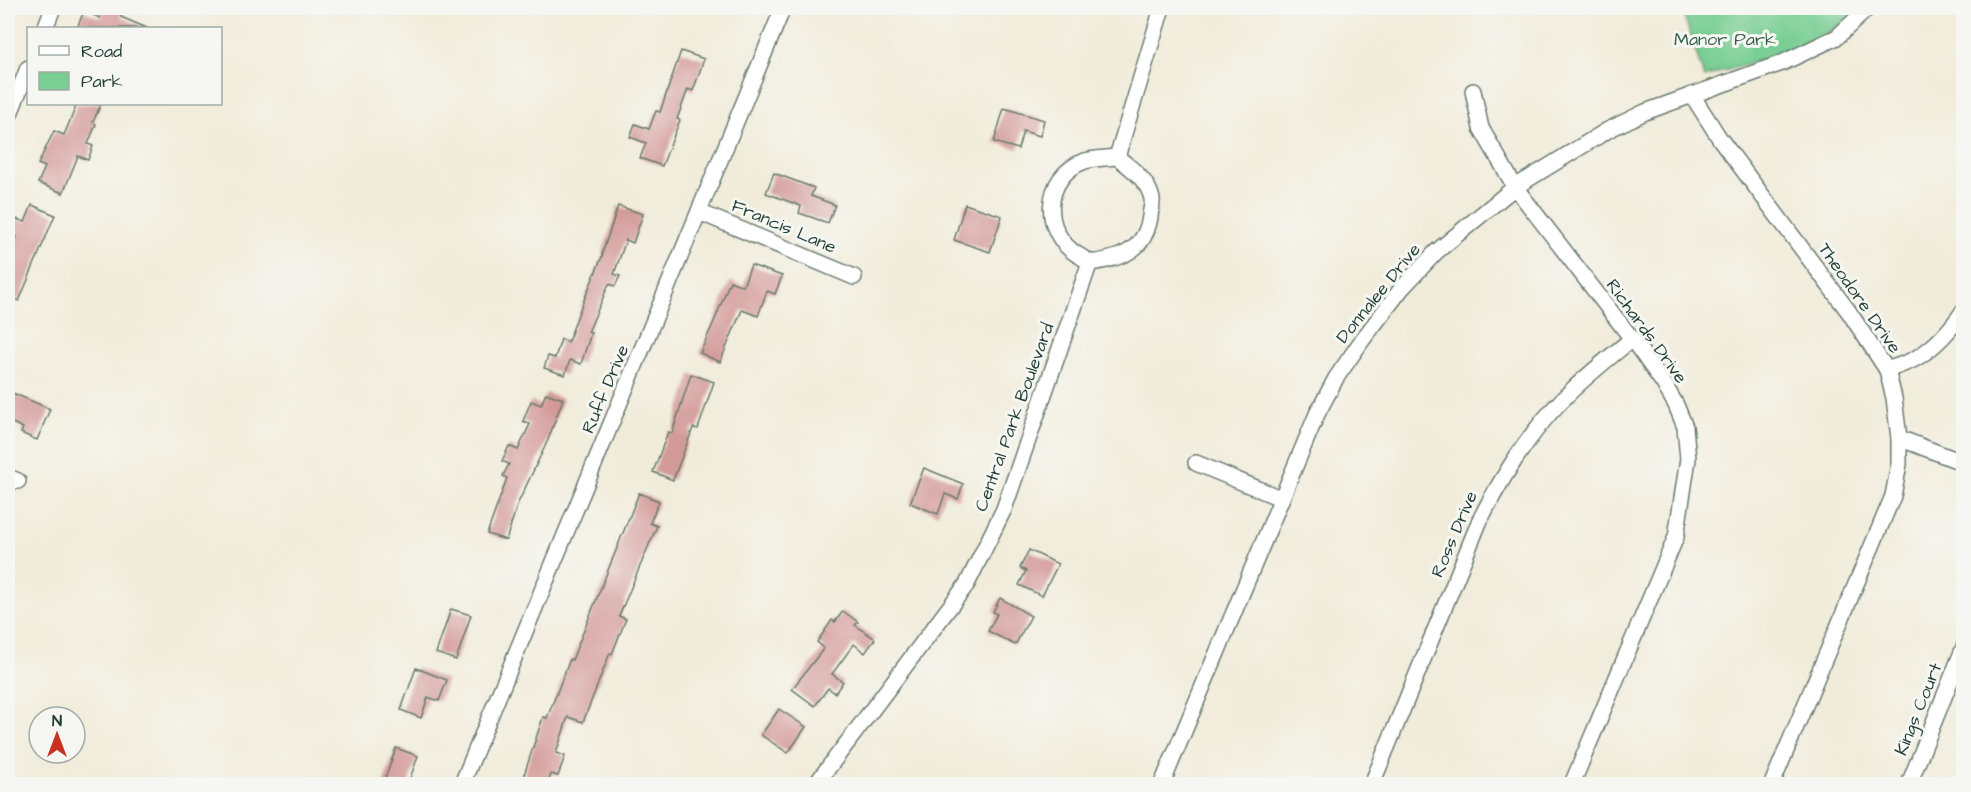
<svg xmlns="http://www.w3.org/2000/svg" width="1971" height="792" viewBox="0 0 1971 792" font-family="'Architects Daughter',sans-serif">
	<rect width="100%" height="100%" fill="#f6f6f2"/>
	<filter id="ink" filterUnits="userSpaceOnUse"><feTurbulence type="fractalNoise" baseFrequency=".0167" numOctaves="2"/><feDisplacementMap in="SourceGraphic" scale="12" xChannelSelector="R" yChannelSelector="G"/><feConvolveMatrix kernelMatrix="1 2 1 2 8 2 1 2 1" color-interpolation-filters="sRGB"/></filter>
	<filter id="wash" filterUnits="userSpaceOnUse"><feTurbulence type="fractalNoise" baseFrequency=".008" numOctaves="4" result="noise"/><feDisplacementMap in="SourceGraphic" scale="24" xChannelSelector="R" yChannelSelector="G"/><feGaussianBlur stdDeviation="1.35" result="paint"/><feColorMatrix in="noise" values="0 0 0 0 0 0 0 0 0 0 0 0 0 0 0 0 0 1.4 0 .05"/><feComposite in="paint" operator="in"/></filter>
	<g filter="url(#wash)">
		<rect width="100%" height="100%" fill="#f1ecda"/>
		<!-- green -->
		<path fill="#78ce93" stroke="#4c8664" stroke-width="1.5" d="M 1675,8 L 1859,8 C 1850,15 1841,24 1830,31 C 1793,55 1746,64 1704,77 L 1682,10 Z"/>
		<g id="blocks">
			<!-- building -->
			<g fill="#d39a98">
				<polygon points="105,8 125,8 121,17 147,28 77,28 84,11 100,18"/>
				<polygon points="681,51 704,59 693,91 688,89 677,119 680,120 662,166 640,158 646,143 630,137 635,124 649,129 656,111 660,112"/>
				<polygon points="77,104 101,104 93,122 96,124 88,144 93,146 88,160 78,156 63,193 38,183 45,167 38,164 54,131 64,135"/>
				<polygon points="1004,108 1044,120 1040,136 1023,131 1018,149 994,142"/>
				<polygon points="774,173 814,188 811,196 835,205 828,223 799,213 801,206 766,193"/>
				<polygon points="965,204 1002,216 990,252 954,240"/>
				<polygon points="32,205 55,215 19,301 8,296 8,261 17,237 8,233 14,218 25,222"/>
				<polygon points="618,206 643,214 633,243 626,240 614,274 620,276 615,286 609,284 588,332 591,333 581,364 570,360 565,375 544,368 548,356 555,358 561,339 568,342 579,312 603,254 602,254"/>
				<polygon points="751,265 782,276 775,294 767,291 758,316 742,310 720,362 700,353 716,317 730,281 743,286"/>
				<polygon points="691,374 714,382 698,429 693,428 673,480 653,472 668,432 672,433"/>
				<polygon points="8,391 50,409 37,440 21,433 23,428 8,421"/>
				<polygon points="546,393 563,399 548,440 518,503 506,540 487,534 507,478 503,476 509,464 502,461 509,446 518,450 530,424 523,421 531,401 541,405"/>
				<polygon points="924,468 963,484 958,499 945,494 938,514 910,503"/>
				<polygon points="639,493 659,501 650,523 657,526 619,616 626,619 612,654 610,653 583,722 568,717 556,753 565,756 558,776 551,774 548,784 521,784 543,717 547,718 570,659 572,660"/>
				<polygon points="1029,550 1058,564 1042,596 1019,585 1026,571 1020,568"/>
				<polygon points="1000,598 1031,616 1015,645 988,631 997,614 993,612"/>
				<polygon points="451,609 471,615 456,660 436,653"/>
				<polygon points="843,611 858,622 855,625 875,639 865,653 854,644 832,674 843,682 835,693 828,688 815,706 792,689 824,648 817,642 832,620 835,622"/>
				<polygon points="416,668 447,680 439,701 428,697 421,718 401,710"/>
				<polygon points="779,709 806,727 788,753 761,735"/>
				<polygon points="396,748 418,756 408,784 383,784"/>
			</g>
		</g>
	</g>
	<g filter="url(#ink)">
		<use href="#blocks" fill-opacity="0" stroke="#687a6e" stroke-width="1.5"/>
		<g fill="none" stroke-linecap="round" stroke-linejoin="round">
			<!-- minor casing -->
			<g stroke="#687a6e" stroke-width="18">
				<g id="minor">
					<polyline points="45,28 53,8"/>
					<polyline points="1473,91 1481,128 1515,187 1632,339 1664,384 1676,405 1685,427 1688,459 1676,537 1572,784"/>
					<polyline points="1692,95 1720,139 1849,312 1887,370 1894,398 1899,438 1899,464 1893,496 1772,784"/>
					<polyline points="8,119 28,68"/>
					<path d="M 1117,157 C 1131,168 1148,180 1152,199 C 1153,204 1150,212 1150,217 C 1147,236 1137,251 1117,257 C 1110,259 1099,263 1090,262 C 1087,261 1082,257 1078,255 C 1041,233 1042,176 1085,161 C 1095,158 1107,158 1117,157 Z"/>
					<polyline points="1117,157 1162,8"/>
					<polyline points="699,212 854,277"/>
					<path d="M 1887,370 C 1897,366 1909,363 1918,357 C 1936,346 1952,328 1964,310"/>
					<polyline points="1899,438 1964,463"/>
					<polyline points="1196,463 1280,498"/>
					<polyline points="8,477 18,481"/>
					<polyline points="462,784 783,8"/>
					<polyline points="816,784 967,584 1004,509 1090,262"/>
					<polyline points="1162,784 1317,414 1336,378 1363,339 1402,288 1436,252 1515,187 1608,130 1645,112 1782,63 1837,37 1868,8"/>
					<path d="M 1372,784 L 1480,520 C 1503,475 1530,431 1566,396 C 1587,375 1610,357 1632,339"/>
					<polyline points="1909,784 1964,647"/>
				</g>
			</g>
			<!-- minor -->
			<use href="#minor" stroke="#fff" stroke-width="15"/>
		</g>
	</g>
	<g text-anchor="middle" stroke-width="6" stroke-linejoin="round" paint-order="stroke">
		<!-- park labels -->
		<g font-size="18" fill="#35614c" stroke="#f6f6f2">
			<text x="1725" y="45">Manor Park</text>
		</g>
		<!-- street labels -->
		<g font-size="18" fill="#1f3d34" stroke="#f6f6f2">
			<text transform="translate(784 226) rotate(23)" y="6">Francis Lane</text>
			<text transform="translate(1378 293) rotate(-51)" y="6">Donnalee Drive</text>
			<text transform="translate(1860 298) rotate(55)" y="6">Theodore Drive</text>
			<text transform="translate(1647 331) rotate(54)" y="6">Richards Drive</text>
			<text transform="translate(605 389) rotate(-67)" y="6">Ruff Drive</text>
			<text transform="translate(1014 417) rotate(-70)" y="6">Central Park Boulevard</text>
			<text transform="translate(1454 534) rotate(-67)" y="6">Ross Drive</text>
			<text transform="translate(1918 709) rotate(-68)" y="6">Kings Court</text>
		</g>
	</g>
	<!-- margin -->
	<rect width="1971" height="792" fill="none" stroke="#f6f6f2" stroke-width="30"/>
	<!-- legend -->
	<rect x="27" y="27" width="195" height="78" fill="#f6f6f2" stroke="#a0aca6" stroke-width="1.5"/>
	<rect x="39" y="46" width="30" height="9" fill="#ffffff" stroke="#a0aca6" stroke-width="1.5"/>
	<text x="81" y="57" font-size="18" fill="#1f3d34">Road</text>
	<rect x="39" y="72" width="30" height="18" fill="#78ce93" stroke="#a0aca6" stroke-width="1.5"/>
	<text x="81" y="87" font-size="18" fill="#1f3d34">Park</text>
	<!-- north arrow -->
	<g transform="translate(57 735)"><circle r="28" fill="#f6f6f2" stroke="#a0aca6" stroke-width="1.5"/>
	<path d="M0-4.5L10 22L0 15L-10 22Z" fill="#c8321e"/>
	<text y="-9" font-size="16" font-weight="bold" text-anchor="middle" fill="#1f3d34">N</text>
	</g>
</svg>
